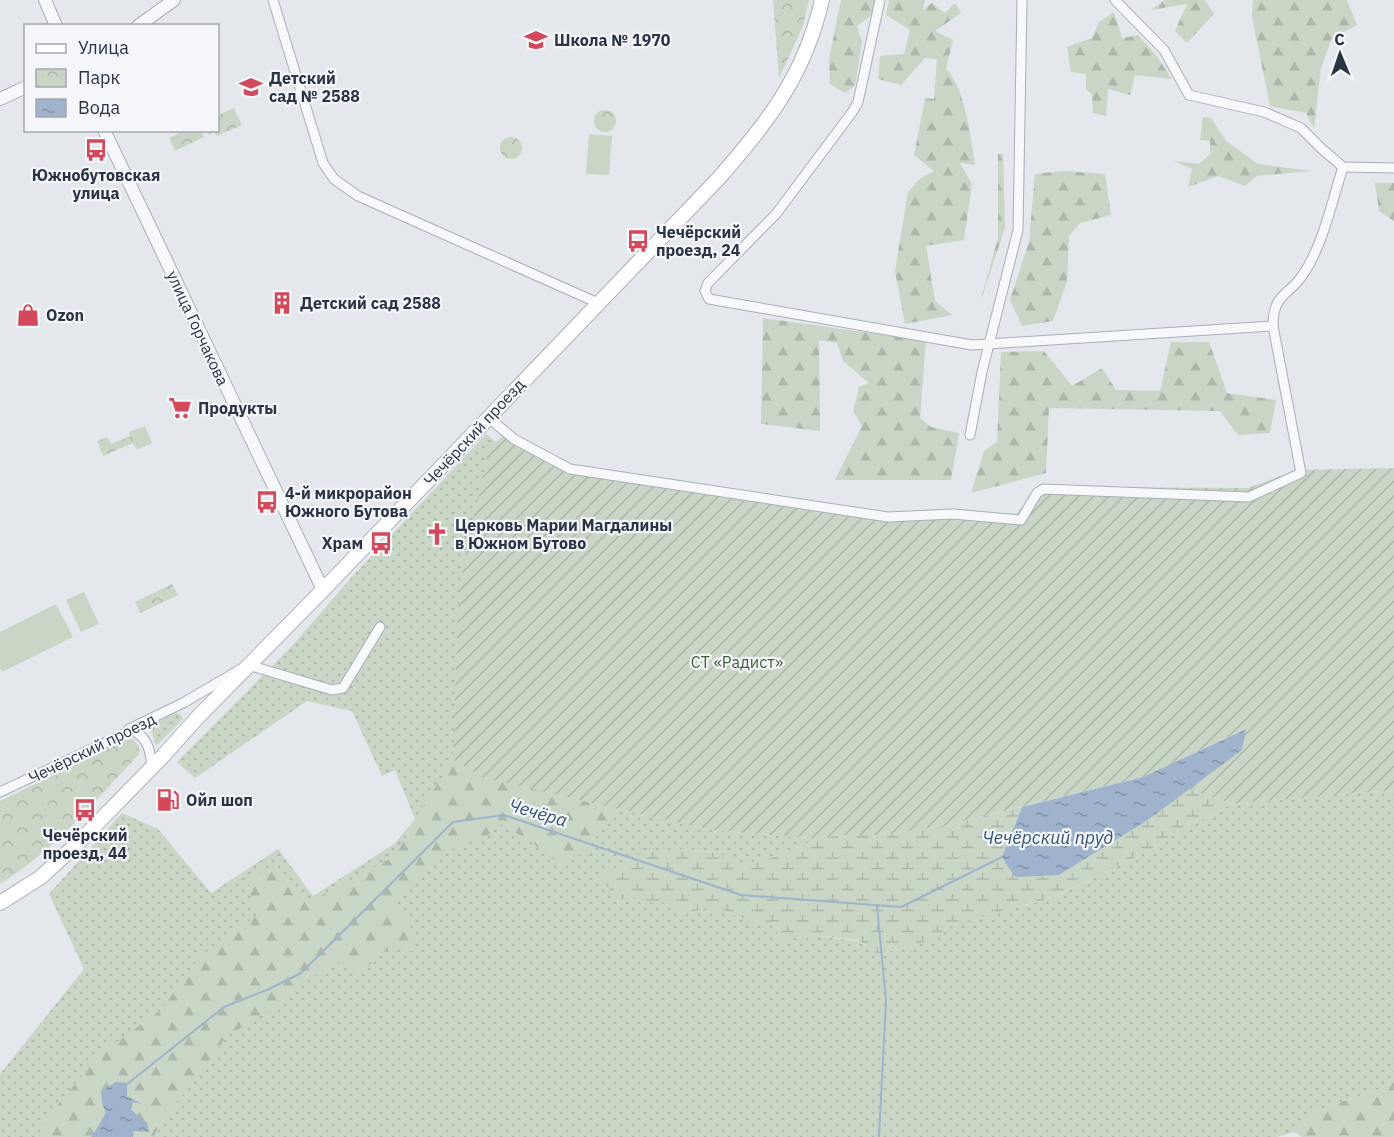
<svg xmlns="http://www.w3.org/2000/svg" width="1394" height="1137" viewBox="0 0 1394 1137" font-family="'IBM Plex Sans',sans-serif">
	<defs>
		<pattern id="grass-dots" width="8" height="8" patternUnits="userSpaceOnUse" patternTransform="scale(1.5)"><rect width="8" height="8" fill="#c9d6c5"/><path d="M2 2h.1M6 6h.1" fill="none" stroke="#adb8ab" stroke-width="1.8" stroke-linecap="round"/></pattern>
		<pattern id="forest-firs" width="22" height="20" patternUnits="userSpaceOnUse" patternTransform="scale(1.5)"><rect width="22" height="20" fill="#c9d6c5"/><path d="M5 1l3.5 6h-7zM16 11l3.5 6h-7z" fill="#adb8ab"/></pattern>
		<pattern id="wetland-marsh" width="20" height="14" patternUnits="userSpaceOnUse" patternTransform="scale(1.5)"><rect width="20" height="14" fill="#c9d6c5"/><path d="M1 5h8M5 5V1M11 12h8M15 12V8" fill="none" stroke="#adb8ab"/></pattern>
		<pattern id="park-crowns" width="20" height="18" patternUnits="userSpaceOnUse" patternTransform="scale(1.5)"><rect width="20" height="18" fill="#c9d6c5"/><path d="M2 6a3 3 0 1 1 6 0M12 15a3 3 0 1 1 6 0" fill="none" stroke="#adb8ab"/></pattern>
		<pattern id="garden-furrows" width="10" height="10" patternUnits="userSpaceOnUse" patternTransform="scale(1.5)"><rect width="10" height="10" fill="#c9d6c5"/><path d="M-1 1l2-2M0 10L10 0M9 11l2-2" fill="none" stroke="#adb8ab"/></pattern>
		<pattern id="water-ripples" width="26" height="14" patternUnits="userSpaceOnUse" patternTransform="scale(1.5)"><rect width="26" height="14" fill="#9fb4cc"/><path d="M2 4q2-2 4 0t4 0M15 11q2-2 4 0t4 0" fill="none" stroke="#8293a7"/></pattern>
	</defs>
	<rect width="100%" height="100%" fill="#e4e7ec"/>
	<!-- grass -->
	<g fill="url(#grass-dots)">
		<polygon points="486,434 496,442 488,452 484,778 710,830 817,839 771,858 744,864 718,853 681,849 642,853 619,899 673,903 684,915 706,908 725,911 761,926 777,922 778,941 811,935 858,941 879,954 920,944 955,924 1052,898 1149,851 1165,839 1232,804 1394,790 1394,1082 1379,1089 1318,1110 1294,1132 1277,1137 0,1137 0,1074 84,969 49,894 122,813 158,829 211,893 278,849 313,896 394,844 415,819 395,770 382,776 352,711 307,701 195,778 177,762 293,645 351,578"/>
		<polygon points="175,713 180,714 183,719 156,746 152,733 146,728"/>
	</g>
	<!-- forest -->
	<g fill="url(#forest-firs)">
		<polygon points="841,0 875,0 872,15 857,26 862,42 855,86 845,93 830,84 829,59"/>
		<path d="M 889,0 L 925,0 L 923,10 L 932,3 L 945,13 L 955,3 L 961,13 L 935,31 L 953,40 L 946,69 C 965,87 971,139 975,165 L 960,163 L 972,184 L 964,240 L 926,246 L 935,301 L 952,315 L 905,324 L 895,271 L 908,192 L 919,179 L 934,171 L 914,155 L 925,98 L 934,99 L 937,59 L 925,58 L 901,85 L 878,79 L 880,56 L 904,54 L 910,30 L 886,15 Z"/>
		<polygon points="1164,0 1205,0 1214,14 1187,43 1175,31 1187,4 1151,10"/>
		<polygon points="1253,0 1347,0 1357,25 1332,38 1321,68 1314,129 1306,113 1270,106 1252,17"/>
		<polygon points="1114,12 1122,38 1138,35 1156,55 1172,79 1135,75 1130,95 1108,89 1106,116 1093,113 1092,94 1086,90 1086,74 1071,72 1067,47 1092,38 1099,22"/>
		<polygon points="1203,117 1211,118 1226,141 1258,164 1311,171 1257,176 1245,186 1218,176 1188,187 1192,169 1174,161 1199,164 1210,154 1210,141 1200,140"/>
		<polygon points="998,154 1003,154 1005,228 979,306 998,238"/>
		<polygon points="1064,171 1105,174 1111,215 1080,223 1069,236 1067,282 1053,321 1022,326 1010,300 1029,242 1035,174"/>
		<polygon points="1375,183 1394,183 1394,221 1379,211"/>
		<polygon points="763,318 926,341 920,418 931,427 959,433 951,480 835,480 862,426 853,411 859,387 869,383 843,361 837,343 819,340 820,431 761,424"/>
		<polygon points="1171,342 1209,342 1227,393 1276,400 1270,433 1238,435 1220,411 1049,408 1046,473 971,493 984,451 997,442 1001,352 1044,351 1072,386 1102,368 1116,390 1160,391"/>
		<polygon points="453,759 484,778 619,809 587,849 563,867 534,844 502,824 484,838 440,853 393,905 410,919 413,951 388,949 357,976 333,960 286,1000 226,1037 196,1080 167,1113 153,1137 40,1137 47,1118 100,1054 161,1010 199,957 256,916 248,882 274,862 306,904 395,856 415,819"/>
		<polygon points="1394,1082 1394,1137 1302,1137 1294,1132 1318,1110 1379,1089"/>
	</g>
	<!-- wetland -->
	<polygon fill="url(#wetland-marsh)" points="1189,789 1232,804 1165,839 1149,851 1051,898 955,924 920,944 878,954 858,940 811,935 778,941 776,922 761,926 725,911 706,908 684,915 673,903 619,899 598,877 642,853 680,849 718,853 744,864 771,858 817,839 840,835 881,835 943,826 1022,807 1014,825 1059,875 1148,820"/>
	<!-- park -->
	<g fill="url(#park-crowns)">
		<polygon points="773,0 809,0 803,26 779,78"/>
		<polygon points="234,108 242,125 217,136 214,132 209,135 207,131 218,130 218,115"/>
		<circle cx="605" cy="121" r="11"/>
		<polygon points="185,130 201,131 204,137 175,151 169,138"/>
		<circle cx="511" cy="148" r="11"/>
		<polygon points="145,426 152,443 137,450 133,443 103,456 97,441 107,437 111,444 130,436 129,432"/>
		<polygon points="172,584 178,595 140,613 135,602"/>
		<path d="M 133,739 L 139,747 L 139,754 C 96,800 54,851 0,884 L 0,801 L 126,740 Z"/>
	</g>
	<!-- garden -->
	<polygon fill="url(#garden-furrows)" points="508,431 570,467 889,512 1017,514 1037,487 1248,488 1297,470 1394,468 1394,790 1232,804 1189,789 1242,750 1245,729 1143,777 943,826 881,835 840,835 817,839 710,830 484,778 453,759 458,611 464,562 488,452 496,442"/>
	<!-- pitch -->
	<g fill="#c9d6c5">
		<polygon points="589,134 612,136 609,175 586,174"/>
		<polygon points="84,592 99,624 81,632 66,600"/>
		<polygon points="56,604 73,637 2,672 0,668 0,632"/>
	</g>
	<!-- water -->
	<g fill="url(#water-ripples)">
		<polygon points="1246,729 1242,750 1148,820 1059,875 1015,877 1002,857 1022,807 1143,777"/>
		<polygon points="116,1082 127,1083 127,1096 142,1104 133,1102 131,1110 147,1123 149,1132 134,1131 133,1137 91,1137 106,1114 102,1103 101,1091"/>
	</g>
	<g fill="none" stroke-linecap="round" stroke-linejoin="round">
		<!-- stream -->
		<g stroke="#9fb4cc" stroke-width="2">
			<polyline points="877,906 886,1001 879,1137"/>
			<polyline points="126,1085 224,1007 269,989 301,973 453,822 504,815 741,895 901,907 1002,857"/>
		</g>
		<!-- minor casing -->
		<g stroke="#a9aeb7" stroke-width="11">
			<g id="minor">
				<polyline points="273,0 323,163 334,179 358,196 598,303"/>
				<polyline points="880,0 858,102 853,111 776,214 708,283 705,291 709,299 972,345 1273,326"/>
				<polyline points="1115,0 1164,50 1189,95 1264,112 1301,128 1322,149 1343,167 1394,168"/>
				<path d="M 489,418 L 514,439 L 570,469 L 888,517 L 953,514 L 1021,520 L 1037,493 L 1043,489 L 1249,497 L 1301,473 L 1273,326 C 1273,294 1287,297 1302,276 C 1323,246 1332,201 1343,167"/>
				<polyline points="970,435 982,372 1018,230 1022,0"/>
				<path d="M 129,729 C 148,736 150,749 152,767"/>
				<polyline points="0,792 126,733 129,729 183,703 248,665 332,690 343,688 380,627"/>
			</g>
		</g>
		<!-- tertiary casing -->
		<g stroke="#a9aeb7" stroke-width="14">
			<g id="tertiary">
				<polyline points="45,0 56,26"/>
				<polyline points="138,26 174,0"/>
				<polyline points="0,99 26,87"/>
				<polyline points="104,130 323,590"/>
			</g>
		</g>
		<!-- secondary casing -->
		<g stroke="#a9aeb7" stroke-width="16">
			<path id="secondary" d="M 0,903 L 41,877 L 80,841 L 163,756 L 197,718 L 323,590 L 719,178 C 769,120 804,77 822,0"/>
		</g>
		<!-- minor -->
		<use href="#minor" stroke="#f7f8fa" stroke-width="9"/>
		<!-- tertiary -->
		<use href="#tertiary" stroke="#f7f8fa" stroke-width="12"/>
		<!-- secondary -->
		<use href="#secondary" stroke="#fff" stroke-width="14"/>
	</g>
	<!-- icons -->
	<defs>
		<g id="school-bare" transform="scale(1.8)"><path d="M0-5L7-2L0 1L-7-2ZM-4 1L0 2.5L4 1V4Q0 6-4 4Z" fill="#d1495b" stroke="#f4f6f9" stroke-width="2.5" paint-order="stroke"/></g>
		<g id="bus-bare" transform="scale(1.8)"><path d="M-5-6H5V4H4V6H2V4H-2V6H-4V4H-5ZM-3.5-4V0h7V-4ZM-3.5 1.2v1.5H-2V1.2ZM2 1.2v1.5H3.5V1.2Z" fill="#d1495b" stroke="#f4f6f9" stroke-width="2.5" paint-order="stroke"/></g>
		<g id="building-bare" transform="scale(1.8)"><path d="M-4-6H4V6H1V3H-1V6H-4ZM-2.5-4.3h1.7v1.8h-1.7ZM.8-4.3h1.7v1.8H.8ZM-2.5-1h1.7V.8h-1.7ZM.8-1h1.7V.8H.8Z" fill="#d1495b" stroke="#f4f6f9" stroke-width="2.5" paint-order="stroke"/></g>
		<g id="shop-bare" transform="scale(1.8)"><path d="M-5-2.5h2.3a2.7 3.5 0 0 1 5.4 0H5L5.5 6h-11ZM-1.5-2.5h3a1.5 2.3 0 0 0-3 0Z" fill="#d1495b" stroke="#f4f6f9" stroke-width="2.5" paint-order="stroke"/></g>
		<g id="supermarket-bare" transform="scale(1.8)"><path d="M-6-5.5h2.5l.6 2H6L4.5 2H-2.5L-4.4-4H-6ZM-1.5 3.2a1.3 1.3 0 1 0 .1 0ZM3 3.2a1.3 1.3 0 1 0 .1 0Z" fill="#d1495b" stroke="#f4f6f9" stroke-width="2.5" paint-order="stroke"/></g>
		<g id="church-bare" transform="scale(1.8)"><path d="M-1.2-6h2.4v3.5h3.3v2.4h-3.3V6h-2.4V-.1h-3.3v-2.4h3.3Z" fill="#d1495b" stroke="#f4f6f9" stroke-width="2.5" paint-order="stroke"/></g>
		<g id="fuel-bare" transform="scale(1.8)"><path d="M-5.5-6h7V0h2V4h1.3V-2.5L3-4.5l.8-.8L6-3V5H2.5V1h-1V6h-7ZM-4.2-4.7v3.2H.2V-4.7Z" fill="#d1495b" stroke="#f4f6f9" stroke-width="2.5" paint-order="stroke"/></g>
	</defs>
	<g fill-rule="evenodd">
		<use href="#school-bare" x="536" y="40"/>
		<use href="#school-bare" x="251" y="87"/>
		<use href="#bus-bare" x="96" y="150"/>
		<use href="#bus-bare" x="638" y="241"/>
		<use href="#building-bare" x="282" y="303"/>
		<use href="#shop-bare" x="28" y="315"/>
		<use href="#supermarket-bare" x="180" y="408"/>
		<use href="#bus-bare" x="267" y="502"/>
		<use href="#church-bare" x="437" y="534"/>
		<use href="#bus-bare" x="381" y="543"/>
		<use href="#fuel-bare" x="168" y="800"/>
		<use href="#bus-bare" x="85" y="810"/>
	</g>
	<g text-anchor="middle" stroke-width="4.5" stroke-linejoin="round" paint-order="stroke">
		<!-- poi labels -->
		<g font-size="16" font-weight="bold" fill="#2b3445" stroke="#f4f6f9" text-anchor="start">
			<text x="554" y="46">Школа № 1970</text>
			<text x="269" y="84">Детский<tspan x="269" dy="18">сад № 2588</tspan></text>
			<text x="96" y="181" text-anchor="middle">Южнобутовская<tspan x="96" dy="18">улица</tspan></text>
			<text x="656" y="238">Чечёрский<tspan x="656" dy="18">проезд, 24</tspan></text>
			<text x="300" y="309">Детский сад 2588</text>
			<text x="46" y="321">Ozon</text>
			<text x="198" y="414">Продукты</text>
			<text x="285" y="499">4-й микрорайон<tspan x="285" dy="18">Южного Бутова</tspan></text>
			<text x="455" y="531">Церковь Марии Магдалины<tspan x="455" dy="18">в Южном Бутово</tspan></text>
			<text x="363" y="549" text-anchor="end">Храм</text>
			<text x="186" y="806">Ойл шоп</text>
			<text x="85" y="841" text-anchor="middle">Чечёрский<tspan x="85" dy="18">проезд, 44</tspan></text>
		</g>
		<!-- street labels -->
		<g font-size="16" fill="#2b3445" stroke="#f4f6f9">
			<text transform="translate(198 328) rotate(65)" y="6">улица Горчакова</text>
			<text transform="translate(474 432) rotate(-47)" y="6">Чечёрский проезд</text>
			<text transform="translate(92 748) rotate(-26)" y="6">Чечёрский проезд</text>
		</g>
		<!-- park labels -->
		<g font-size="16" fill="#3f6138" stroke="#f4f6f9">
			<text x="737" y="668">СТ «Радист»</text>
		</g>
		<!-- water labels -->
		<g font-size="18" font-style="italic" fill="#34527a" stroke="#f4f6f9">
			<text transform="translate(538 813) rotate(16)" y="6">Чечёра</text>
			<text x="1048" y="844">Чечёрский пруд</text>
		</g>
	</g>
	<!-- legend -->
	<rect x="24" y="24" width="195" height="108" fill="#f4f6f9" stroke="#a4a8b1" stroke-width="1.5"/>
	<rect x="36" y="44" width="30" height="9" fill="#ffffff" stroke="#a4a8b1" stroke-width="1.5"/>
	<text x="78" y="54" font-size="18" fill="#2b3445">Улица</text>
	<rect x="36" y="69" width="30" height="18" fill="url(#park-crowns)" stroke="#a4a8b1" stroke-width="1.5"/>
	<text x="78" y="84" font-size="18" fill="#2b3445">Парк</text>
	<rect x="36" y="99" width="30" height="18" fill="url(#water-ripples)" stroke="#a4a8b1" stroke-width="1.5"/>
	<text x="78" y="114" font-size="18" fill="#2b3445">Вода</text>
	<!-- north arrow -->
	<g transform="translate(1340 54) rotate(358)" stroke="#f4f6f9" stroke-width="4.5" paint-order="stroke">
	<path d="M0-4.5L10 22L0 15L-10 22Z" fill="#2b3445"/>
	<text y="-9" font-size="16" font-weight="bold" text-anchor="middle" fill="#2b3445">С</text>
	</g>
</svg>
